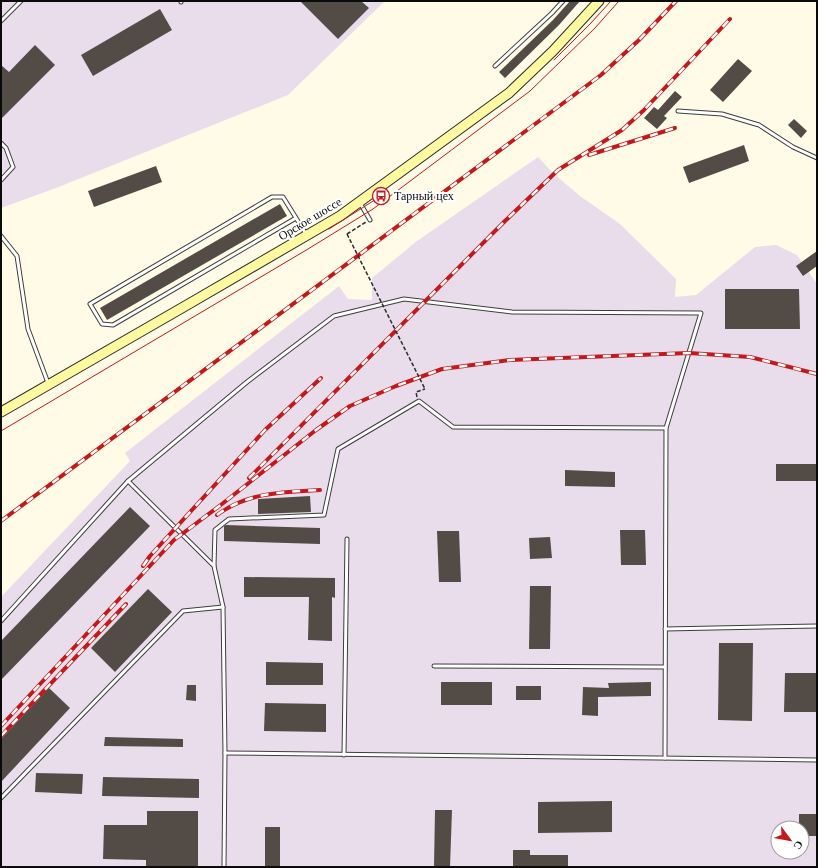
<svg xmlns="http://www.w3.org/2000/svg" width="818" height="868" viewBox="0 0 818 868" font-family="Georgia,serif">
	<rect width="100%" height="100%" fill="#fffbe7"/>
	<!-- industrial -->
	<g fill="#eaddeb" fill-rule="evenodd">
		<polygon points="1,1 385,1 288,95 56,188 1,208"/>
		<path d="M 538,157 L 553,173 L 580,196 L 620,224 L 676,279 L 675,297 L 696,295 L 755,247 L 776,245 L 797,255 L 817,284 L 817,867 L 1,867 L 1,597 L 130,461 L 125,453 L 339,286 L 348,299 L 372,300 L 372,278 L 417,241 ZM 778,828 L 802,828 L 802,852 L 778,852 Z"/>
	</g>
	<!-- building -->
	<g fill="#534c46">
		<polygon points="300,1 361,1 369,8 338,39"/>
		<polygon points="570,1 580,1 559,25 505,78 499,72 553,20"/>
		<polygon points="160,9 172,30 93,76 81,55"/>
		<polygon points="35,45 55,65 1,119 1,65 9,72"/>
		<polygon points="738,59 752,71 723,102 710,90"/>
		<polygon points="675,91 682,97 664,116 667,118 657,129 644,118 654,107 658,110"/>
		<polygon points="794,119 807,131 801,138 788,125"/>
		<polygon points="744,145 749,161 689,183 683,167"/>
		<polygon points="156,166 162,182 94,207 88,191"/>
		<polygon points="280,204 287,216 107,320 100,308"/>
		<polygon points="817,251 817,266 803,276 796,266"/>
		<polygon points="725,289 799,289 800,329 725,329"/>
		<rect x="776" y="464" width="41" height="17"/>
		<polygon points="565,470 615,472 615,487 565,486"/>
		<polygon points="310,496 311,512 258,514 258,499"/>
		<polygon points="130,507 150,526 1,680 1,641"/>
		<polygon points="226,525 320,528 320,544 224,541 224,526"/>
		<polygon points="620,530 645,530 646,565 621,565"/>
		<polygon points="437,531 459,531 461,582 439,582"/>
		<polygon points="550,537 552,558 530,559 529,538"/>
		<polygon points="244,577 335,578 335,598 332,597 332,641 308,640 309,597 244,597"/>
		<polygon points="530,586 551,586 550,649 529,649"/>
		<polygon points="148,589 172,612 115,672 91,648"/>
		<polygon points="719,643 753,643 752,721 718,720"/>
		<polygon points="266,662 323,663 323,685 266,685"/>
		<polygon points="785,673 817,673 817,712 784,712"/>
		<rect x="441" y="682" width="51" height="23"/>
		<polygon points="651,682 651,696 598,697 598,716 582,715 583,687 609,688 608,683"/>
		<polygon points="187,685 196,685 196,701 186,700"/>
		<rect x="516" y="686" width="25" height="14"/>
		<polygon points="49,688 70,708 1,782 1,739"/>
		<polygon points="265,703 326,704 326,732 264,731"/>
		<polygon points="105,737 183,739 183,747 104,746"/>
		<polygon points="36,773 83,774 82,794 35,792"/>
		<polygon points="103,777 199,779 199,798 102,796"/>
		<polygon points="612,801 612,832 538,833 538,802"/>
		<polygon points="435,810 452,810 450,867 434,867"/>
		<polygon points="147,811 198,811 198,867 146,867 146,860 103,859 104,825 147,825"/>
		<polygon points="799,814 817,814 817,836 802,836 802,828 799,828"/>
		<rect x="265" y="827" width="15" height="40"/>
		<polygon points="513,850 530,850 530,855 568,855 568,867 513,867"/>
	</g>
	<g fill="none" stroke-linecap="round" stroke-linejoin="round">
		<!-- lane casing -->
		<g stroke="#3d3d3d" stroke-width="5">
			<g id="lane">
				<polyline points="181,1 181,2"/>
				<polyline points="1,21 21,1"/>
				<polyline points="495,66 552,13 563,1"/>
				<polyline points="678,111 722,114 759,125 793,147 817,158"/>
				<polyline points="1,143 6,148 13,167 1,180"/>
				<polyline points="360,203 370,220"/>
				<polyline points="296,218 113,325 102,324 90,304 272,197 283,197 306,234"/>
				<polyline points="1,236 17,256 28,329 48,383"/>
				<polyline points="128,481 214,566 223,607 225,753 224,867"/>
				<polyline points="214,566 215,530 229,519 324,515 338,449 419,401 453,427 666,428"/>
				<polyline points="1,621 128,481 247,382 334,316 404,299 512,312 701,313 666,428 665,758"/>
				<polyline points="665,629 817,626"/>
				<polyline points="434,666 665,667"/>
				<polyline points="225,753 817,760"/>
				<polyline points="344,755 347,539"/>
				<polyline points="1,798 183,611 223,607"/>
			</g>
		</g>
		<!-- secondary casing -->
		<g stroke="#2c2c2c" stroke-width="11">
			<polyline id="secondary" points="1,412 187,305 340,216 509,93 553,51 599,1"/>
		</g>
		<!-- path -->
		<g stroke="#2c2c2c" stroke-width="1.5" stroke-dasharray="4 2" stroke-linecap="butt">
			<polyline points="347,234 366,222"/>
			<polyline points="417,397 416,392 425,389"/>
		</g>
		<!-- lane -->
		<use href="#lane" stroke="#fff" stroke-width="3"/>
		<!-- secondary -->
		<use href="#secondary" stroke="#fff9a2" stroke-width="9"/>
		<!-- tram -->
		<g stroke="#c3191a" stroke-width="1">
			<polyline points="554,60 591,23 611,1"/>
			<polyline points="329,229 381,196"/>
			<polyline points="1,431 308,249 373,209 530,91 595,28 619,1"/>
		</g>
		<!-- rail casing -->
		<g stroke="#c3191a" stroke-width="4">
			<g id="rail">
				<polyline points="589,155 675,128"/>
				<polyline points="249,478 505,221 558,170 622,130 644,110 730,19"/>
				<path d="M 217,515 C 248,492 283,492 320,490"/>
				<polyline points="1,521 601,75 639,40 676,1"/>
				<polyline points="143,566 150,556 265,430 321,378"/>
				<polyline points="1,726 174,540 222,504 316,430 350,406 396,386 442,369 510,360 689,353 750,357 817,374"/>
				<polyline points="1,736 126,604"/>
			</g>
		</g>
		<!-- rail -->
		<use href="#rail" stroke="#fff" stroke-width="2.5" stroke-dasharray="8" stroke-linecap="butt"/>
		<!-- path-bridge -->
		<polyline stroke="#2c2c2c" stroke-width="1.5" stroke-dasharray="4 2" stroke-linecap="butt" points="347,234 425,389"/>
	</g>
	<!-- icons -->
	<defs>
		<g id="bus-ring" transform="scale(0.9)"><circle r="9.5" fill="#fff" stroke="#c3191a" stroke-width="1.5"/><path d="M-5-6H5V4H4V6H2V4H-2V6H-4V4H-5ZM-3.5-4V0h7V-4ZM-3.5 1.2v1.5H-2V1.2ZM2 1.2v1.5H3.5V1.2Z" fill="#c3191a"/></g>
	</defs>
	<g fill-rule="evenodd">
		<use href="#bus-ring" x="381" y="196"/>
	</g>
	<g text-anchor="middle" stroke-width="4" stroke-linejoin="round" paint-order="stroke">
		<!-- poi labels -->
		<g font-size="12" fill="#0a0a0a" stroke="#fff" text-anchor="start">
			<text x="394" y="200">Тарный цех</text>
		</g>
		<!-- street labels -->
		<g font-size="12" fill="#0a0a0a" stroke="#fff">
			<text transform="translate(310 219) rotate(-31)" y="4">Орское шоссе</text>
		</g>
	</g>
	<!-- border -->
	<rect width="818" height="868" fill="none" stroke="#0a0a0a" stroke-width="4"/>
	<!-- north arrow -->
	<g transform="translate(790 840) rotate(122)"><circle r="19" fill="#ffffff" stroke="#9d9d9d"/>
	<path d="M0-3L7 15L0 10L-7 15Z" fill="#c3191a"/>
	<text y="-6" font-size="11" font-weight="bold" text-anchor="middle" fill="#0a0a0a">С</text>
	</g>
</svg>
